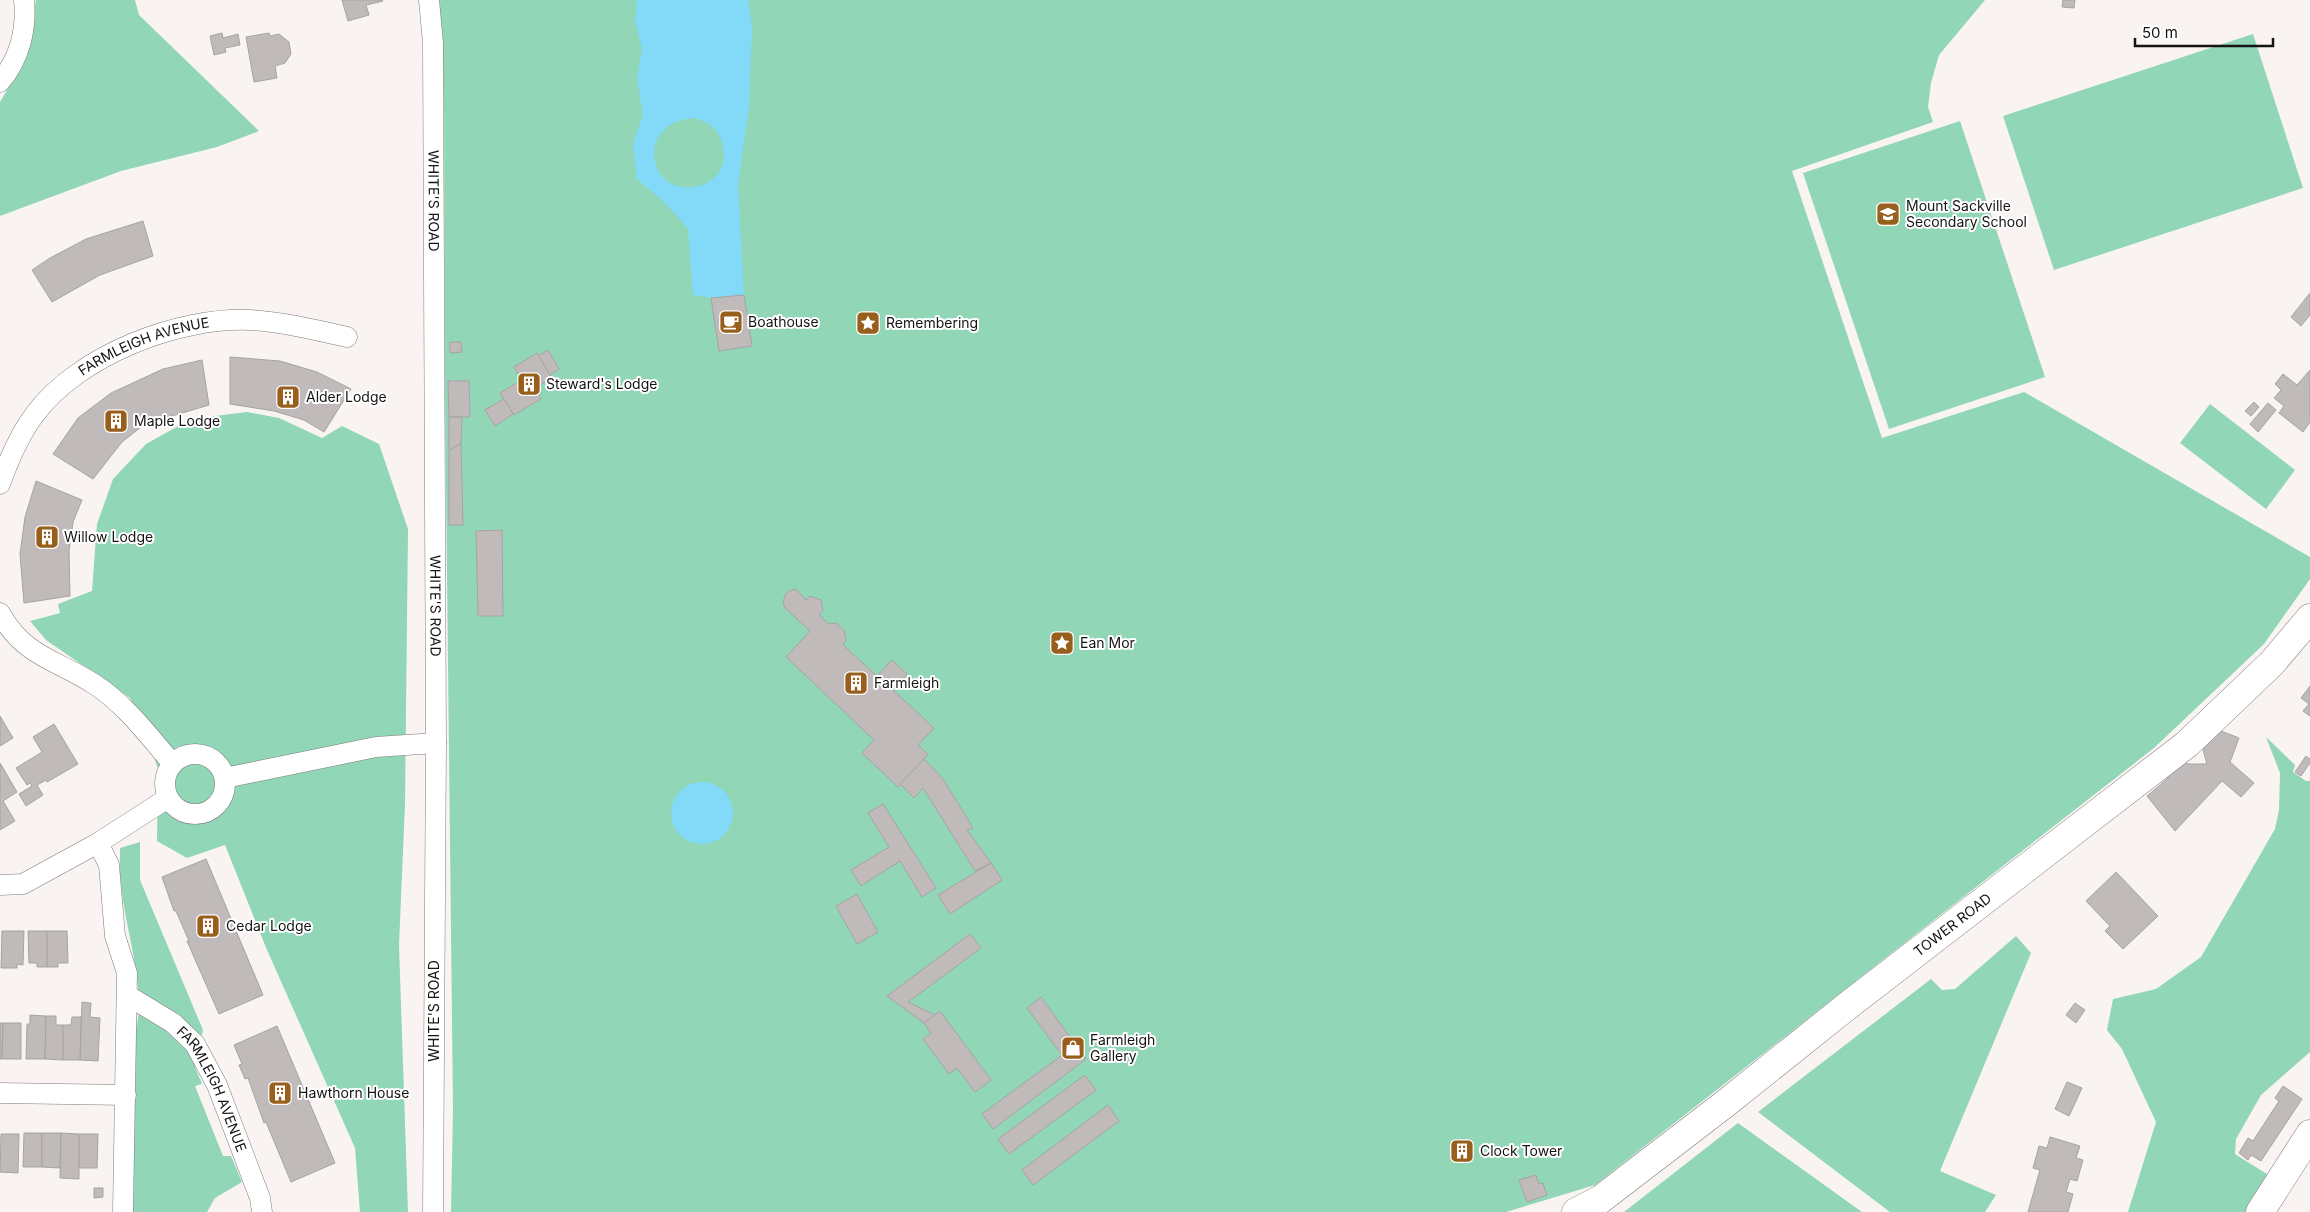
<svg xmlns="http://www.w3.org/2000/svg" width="2310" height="1212" viewBox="0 0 2310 1212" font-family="Inter,sans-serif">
	<rect width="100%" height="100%" fill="#f9f4f2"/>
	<!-- green -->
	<g fill="#91d6b6">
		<polygon points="36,0 135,0 139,15 259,131 217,147 121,171 0,216 0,102 16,75 28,49"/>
		<polygon points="437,0 1985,0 1939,55 1931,83 1928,107 1933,122 1792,171 1882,438 2024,392 2310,557 2310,579 2264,644 2154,748 1595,1185 1506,1212 451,1212 453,1110 445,396 444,98"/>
		<polygon points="2253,34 2303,188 2054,270 2003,116"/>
		<polygon points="1960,121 2045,377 1889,429 1803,173"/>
		<polygon points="2210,404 2295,470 2266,509 2180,443"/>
		<polygon points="247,412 279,418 322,438 342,426 379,444 408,529 405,804 399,945 408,1212 360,1212 355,1148 267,950 225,845 187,858 157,841 158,768 130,698 46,640 30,621 60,613 58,604 92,591 97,524 113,479 146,444 191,419"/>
		<polygon points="2266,737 2295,765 2293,772 2306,781 2310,781 2310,1052 2261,1095 2236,1139 2235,1154 2270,1176 2247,1212 2128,1212 2156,1122 2122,1049 2107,1030 2113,999 2156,989 2201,957 2275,829 2279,810 2280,773"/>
		<path d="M 140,842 L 140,880 L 203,1030 L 195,1067 L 202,1084 L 195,1086 L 223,1156 L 231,1156 L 242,1182 L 215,1198 L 207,1212 L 133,1212 L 135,1032 C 148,990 124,927 121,883 C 119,872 120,860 120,848 Z"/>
		<polygon points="2016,936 2031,953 1940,1171 1996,1195 1985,1212 1890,1212 1758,1112 1931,979 1942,990 1955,989"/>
		<polygon points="1738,1123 1862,1212 1624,1212"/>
	</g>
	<!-- water -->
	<g fill="#83d9f8" fill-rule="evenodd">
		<path d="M 637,0 L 748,0 L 752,26 L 749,107 L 738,185 L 744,295 L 711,298 L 693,295 L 688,229 L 666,204 L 637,179 L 633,144 L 643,115 L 637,79 L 642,49 L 635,20 ZM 696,118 C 701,121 709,123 713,127 C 725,140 729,162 716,176 C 709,183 701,186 692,187 C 646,193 636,120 696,118 Z"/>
		<circle cx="702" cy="813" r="31"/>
	</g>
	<!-- building -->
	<g fill="#c0bbba" stroke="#a8a3a3">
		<polygon points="342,0 382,0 383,1 366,5 369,15 348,21"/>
		<polygon points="2063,0 2075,0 2074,8 2062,7"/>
		<polygon points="222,33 223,38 238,34 240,45 225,48 226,52 214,55 210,36"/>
		<polygon points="269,33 270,36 279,34 289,42 291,54 285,63 275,66 277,78 254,82 246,37"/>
		<polygon points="143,221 153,256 100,275 52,302 32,270 50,258 86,239"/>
		<polygon points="2310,293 2310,315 2301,326 2291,317"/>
		<polygon points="744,295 752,346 719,351 711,298"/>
		<polygon points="450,342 461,342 462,352 450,353"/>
		<polygon points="548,350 559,369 550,375 538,356"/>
		<polygon points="537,353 552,378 535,388 541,399 514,415 500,393 522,380 514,367"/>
		<polygon points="230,357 280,361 317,372 351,389 324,432 304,420 274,411 230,404"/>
		<polygon points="202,360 209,405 145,424 122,442 93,479 53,454 78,418 111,393 163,369"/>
		<polygon points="2310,370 2310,422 2303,432 2279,413 2284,406 2274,398 2281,390 2275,384 2283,374 2297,385"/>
		<polygon points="448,381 469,381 470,417 449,417"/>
		<polygon points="504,399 513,414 495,426 485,410"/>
		<polygon points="2254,402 2259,407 2251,416 2245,411"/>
		<polygon points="2268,403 2276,410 2258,432 2250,424"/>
		<polygon points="449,417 462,417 461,443 449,451"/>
		<polygon points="461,443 463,525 449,525 449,451"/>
		<polygon points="36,481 82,500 73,522 69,551 70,596 24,603 20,554 25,517"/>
		<polygon points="502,530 503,616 478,616 476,531"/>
		<polygon points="796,589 806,600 810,596 821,600 823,611 819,615 829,624 836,623 844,630 846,641 843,645 877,676 892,660 907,674 893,690 934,728 918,745 928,754 898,787 862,753 874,740 786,657 810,631 785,608 783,603 785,595 789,591"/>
		<polygon points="2310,686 2310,716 2303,711 2309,704 2301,698"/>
		<polygon points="0,716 13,738 0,746"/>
		<polygon points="54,724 78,764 47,782 46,780 37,785 43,795 26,806 19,794 32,786 30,783 27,785 16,768 42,752 33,737"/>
		<polygon points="2221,731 2239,738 2230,762 2254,783 2241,797 2222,781 2175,831 2147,796 2168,778 2166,775 2185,760 2187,764 2207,764 2202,746"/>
		<polygon points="2306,756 2310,759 2310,763 2301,776 2295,772"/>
		<polygon points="924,759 943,779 973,828 967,830 991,863 975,871 923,788 914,798 900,784"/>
		<polygon points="0,763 17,792 3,801 15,821 0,830"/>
		<polygon points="883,804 936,888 922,897 900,861 861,886 851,870 889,847 868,813"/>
		<polygon points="206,859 263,995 219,1014 187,941 189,941 176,911 174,911 162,877"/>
		<polygon points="991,863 1002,880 950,914 938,895"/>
		<polygon points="2116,872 2158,916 2123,949 2105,931 2110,926 2086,901"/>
		<polygon points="857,894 878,932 857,944 836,906"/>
		<polygon points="2,931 24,931 23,965 17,964 17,968 1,968"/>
		<polygon points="28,931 47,931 47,967 37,967 37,963 29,963"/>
		<polygon points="47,931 67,931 68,963 58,963 58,967 47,967"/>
		<polygon points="970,934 981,948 908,1002 935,1015 924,1023 887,996"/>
		<polygon points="1041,997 1086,1059 993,1129 982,1114 1062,1055 1027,1008"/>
		<polygon points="82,1002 91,1003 90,1017 100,1018 98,1061 80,1060"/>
		<polygon points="2075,1003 2085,1010 2076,1023 2066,1015"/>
		<polygon points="940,1011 991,1080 975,1092 957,1068 949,1074 923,1039 931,1033 924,1023"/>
		<polygon points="30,1015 46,1016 45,1059 26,1059 27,1024 30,1024"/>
		<polygon points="46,1016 56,1016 56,1025 63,1025 63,1060 45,1059"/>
		<polygon points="72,1017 81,1017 80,1060 63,1060 63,1025 71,1025"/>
		<polygon points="0,1023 3,1023 2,1059 0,1059"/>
		<polygon points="3,1023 21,1023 21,1059 2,1059"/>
		<polygon points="277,1026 335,1163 291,1182 266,1122 264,1123 248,1078 245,1079 239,1065 242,1064 234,1045"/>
		<polygon points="1085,1075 1096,1090 1009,1154 998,1139"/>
		<polygon points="2067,1082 2082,1088 2069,1116 2055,1109"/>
		<polygon points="2283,1086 2302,1099 2261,1161 2251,1155 2248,1160 2239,1153 2248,1138 2253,1141 2279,1101 2275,1098"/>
		<polygon points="1108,1105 1119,1121 1033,1185 1022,1170"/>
		<polygon points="24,1133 42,1133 42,1167 23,1167"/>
		<polygon points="42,1133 61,1133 60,1168 42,1167"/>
		<polygon points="61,1133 79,1134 79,1179 60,1178"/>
		<polygon points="1,1134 19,1134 18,1173 0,1172"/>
		<polygon points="79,1134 98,1134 97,1168 79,1168"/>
		<polygon points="2050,1137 2080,1146 2076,1158 2083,1160 2077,1181 2070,1179 2066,1192 2073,1194 2068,1212 2028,1212 2040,1170 2033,1168 2039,1146 2047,1148"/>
		<polygon points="1466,1141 1472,1156 1457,1162 1451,1147"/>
		<polygon points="1536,1175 1539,1184 1543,1183 1547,1195 1527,1202 1519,1180"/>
		<polygon points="94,1188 103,1188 103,1197 94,1198"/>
	</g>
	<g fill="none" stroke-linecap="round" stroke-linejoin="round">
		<!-- street casing -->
		<g stroke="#7f7b7a" stroke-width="21">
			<g id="street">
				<path id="s1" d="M 429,0 L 433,43 L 436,743 L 433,1212"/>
				<path d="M 0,82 C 19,59 27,30 24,0"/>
				<path id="s2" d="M 0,484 C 9,459 19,435 35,414 C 79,355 178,317 250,320 C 283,322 316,330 347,337"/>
				<path d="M 0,613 C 23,656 57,660 94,684 C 125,704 148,735 172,763"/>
				<circle cx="195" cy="784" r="30"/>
				<polyline points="225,778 376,747 436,743"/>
				<polyline points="0,885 23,884 98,843"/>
				<path id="s3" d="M 127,995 L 173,1023 L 195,1044 L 217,1085 L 260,1198 L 262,1212"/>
				<polyline points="0,1093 126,1095"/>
				<polyline points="123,1212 127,973 115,936 109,865 98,843 168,798"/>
			</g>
		</g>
		<!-- secondary casing -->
		<g stroke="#7f7b7a" stroke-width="29">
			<g id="secondary">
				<path id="s4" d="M 1576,1212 L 1601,1199 L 1726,1103 L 1846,1007 L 2187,744 L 2272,663 L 2310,618"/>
				<polyline points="2260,1212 2310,1134"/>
			</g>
		</g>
		<!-- street -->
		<use href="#street" stroke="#fff" stroke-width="20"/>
		<!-- secondary -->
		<use href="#secondary" stroke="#fff" stroke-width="28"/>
	</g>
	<!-- icons -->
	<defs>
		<g id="school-square" transform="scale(1.25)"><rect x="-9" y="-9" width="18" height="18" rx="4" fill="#975f1b" stroke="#fff"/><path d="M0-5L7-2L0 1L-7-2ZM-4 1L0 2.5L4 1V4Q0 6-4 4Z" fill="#fff"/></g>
		<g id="cafe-square" transform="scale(1.25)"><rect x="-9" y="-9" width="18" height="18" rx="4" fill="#975f1b" stroke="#fff"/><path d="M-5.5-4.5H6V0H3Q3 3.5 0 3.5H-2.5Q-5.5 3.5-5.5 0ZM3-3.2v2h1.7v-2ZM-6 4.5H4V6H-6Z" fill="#fff"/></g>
		<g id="sight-square" transform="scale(1.25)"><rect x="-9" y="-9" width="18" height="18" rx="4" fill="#975f1b" stroke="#fff"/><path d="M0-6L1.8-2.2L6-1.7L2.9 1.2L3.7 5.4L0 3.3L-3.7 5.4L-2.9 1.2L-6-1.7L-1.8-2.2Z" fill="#fff"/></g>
		<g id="building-square" transform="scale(1.25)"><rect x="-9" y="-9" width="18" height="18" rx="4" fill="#975f1b" stroke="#fff"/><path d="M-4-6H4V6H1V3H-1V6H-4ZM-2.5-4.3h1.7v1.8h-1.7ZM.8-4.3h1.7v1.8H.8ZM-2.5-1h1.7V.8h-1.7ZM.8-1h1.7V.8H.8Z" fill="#fff"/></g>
		<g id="shop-square" transform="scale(1.25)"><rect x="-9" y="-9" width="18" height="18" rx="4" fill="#975f1b" stroke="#fff"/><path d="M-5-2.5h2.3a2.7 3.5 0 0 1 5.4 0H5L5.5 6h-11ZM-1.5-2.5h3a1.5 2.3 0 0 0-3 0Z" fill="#fff"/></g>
	</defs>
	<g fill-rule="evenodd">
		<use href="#school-square" x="1888" y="214"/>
		<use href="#cafe-square" x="731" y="322"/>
		<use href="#sight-square" x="868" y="323"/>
		<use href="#building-square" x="529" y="384"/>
		<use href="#building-square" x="288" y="397"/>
		<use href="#building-square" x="116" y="421"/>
		<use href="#building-square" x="47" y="537"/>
		<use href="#sight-square" x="1062" y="643"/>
		<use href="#building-square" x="856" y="683"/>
		<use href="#building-square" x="208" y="926"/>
		<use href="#shop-square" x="1073" y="1048"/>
		<use href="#building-square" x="280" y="1093"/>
		<use href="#building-square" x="1462" y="1151"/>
	</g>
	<g text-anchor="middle" stroke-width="4" stroke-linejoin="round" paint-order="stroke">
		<!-- street labels -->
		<g font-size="14" fill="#151313" stroke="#fff">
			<text dy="5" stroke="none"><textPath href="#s1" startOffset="201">WHITE'S ROAD</textPath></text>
			<text dy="5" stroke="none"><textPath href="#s2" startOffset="210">FARMLEIGH AVENUE</textPath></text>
			<text dy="5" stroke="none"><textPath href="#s1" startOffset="606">WHITE'S ROAD</textPath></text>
			<text dy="5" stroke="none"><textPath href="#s4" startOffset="474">TOWER ROAD</textPath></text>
			<text transform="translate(434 1011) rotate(-90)" y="5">WHITE'S ROAD</text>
			<text dy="5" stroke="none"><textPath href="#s3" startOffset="132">FARMLEIGH AVENUE</textPath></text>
		</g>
		<!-- poi labels -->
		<g font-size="14" fill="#151313" stroke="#fff" text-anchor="start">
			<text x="1906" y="211">Mount Sackville<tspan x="1906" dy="16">Secondary School</tspan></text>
			<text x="748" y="327">Boathouse</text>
			<text x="886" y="328">Remembering</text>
			<text x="546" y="389">Steward's Lodge</text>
			<text x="306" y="402">Alder Lodge</text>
			<text x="134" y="426">Maple Lodge</text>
			<text x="64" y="542">Willow Lodge</text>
			<text x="1080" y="648">Ean Mor</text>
			<text x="874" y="688">Farmleigh</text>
			<text x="226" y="931">Cedar Lodge</text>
			<text x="1090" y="1045">Farmleigh<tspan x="1090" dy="16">Gallery</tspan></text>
			<text x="298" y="1098">Hawthorn House</text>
			<text x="1480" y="1156">Clock Tower</text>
		</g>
	</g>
	<!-- scale -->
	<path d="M2135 38v8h138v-8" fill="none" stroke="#151313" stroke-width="2.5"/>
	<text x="2142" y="38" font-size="15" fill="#151313" stroke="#ffffff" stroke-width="4" paint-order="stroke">50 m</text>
</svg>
